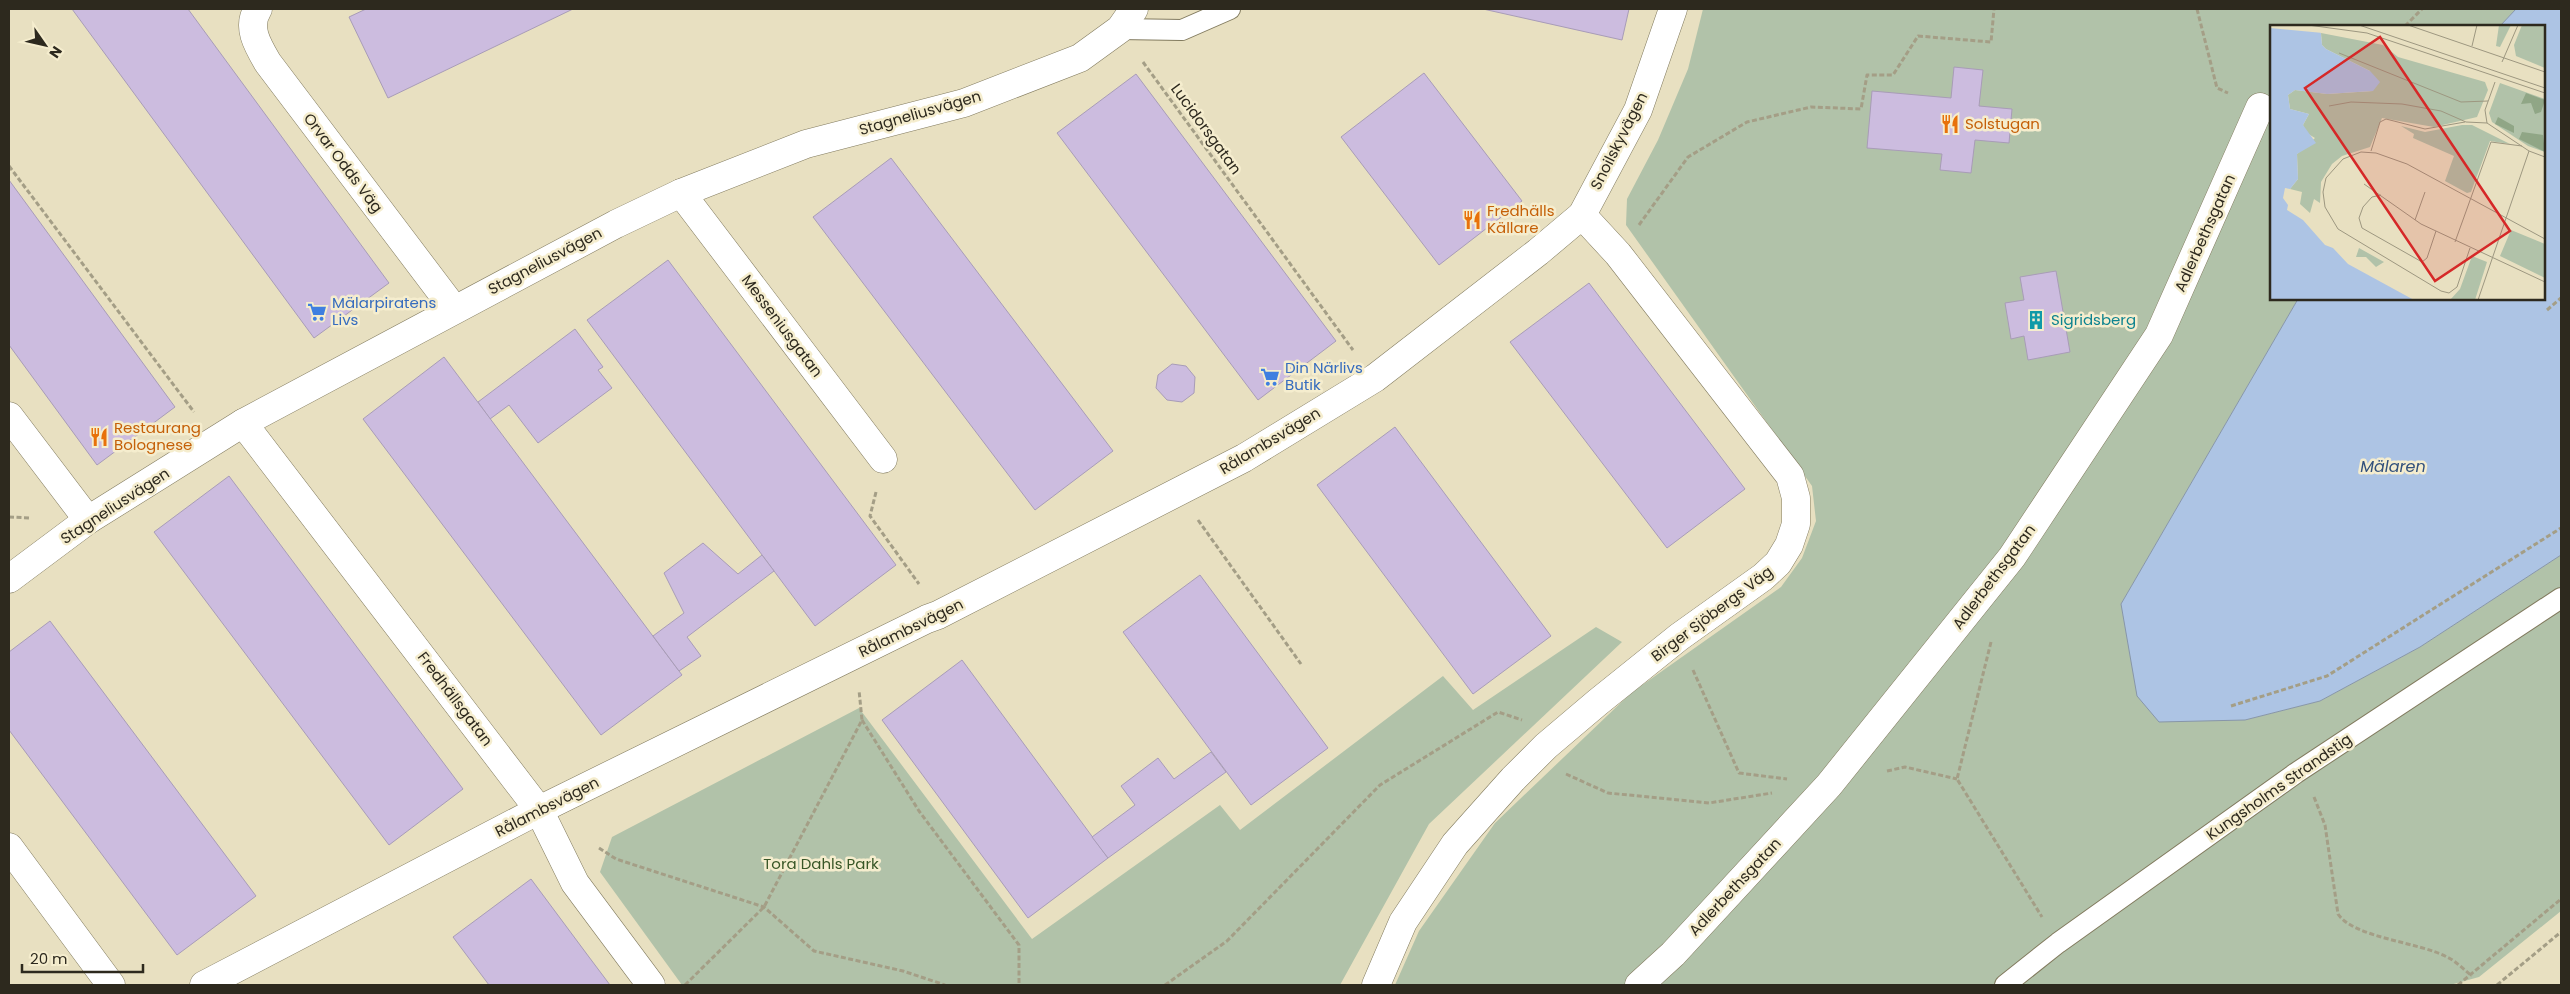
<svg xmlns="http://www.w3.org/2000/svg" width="2570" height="994" viewBox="0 0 2570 994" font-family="Poppins,sans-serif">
	<rect width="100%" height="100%" fill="#e8e0c1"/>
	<!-- green -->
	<g fill="#b1c2a9">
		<polygon points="1703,9 2516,9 2500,26 2271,26 2271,299 2298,299 2121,604 2245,720 2320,701 2420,647 2561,555 2561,911 2479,977 2450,985 1395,985 1419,931 1495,823 1631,693 1781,587 1802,558 1816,521 1812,486 1626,225 1627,199 1658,140 1688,69"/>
		<polygon points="1596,627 1622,642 1429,824 1340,985 682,985 600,872 612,837 859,708 1032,939 1220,805 1240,830 1443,676 1473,710"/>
	</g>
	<!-- water -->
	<polygon fill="#adc4e4" stroke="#8796a9" points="2516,9 2561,9 2561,555 2420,647 2320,701 2245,720 2159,722 2137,696 2121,604 2298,299 2544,299 2544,26 2500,26"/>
	<!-- building -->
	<g fill="#ccbcdf" stroke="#a89cb7">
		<polygon points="72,9 188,9 389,283 314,338"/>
		<polygon points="366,9 573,9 388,98 349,17"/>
		<polygon points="1483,9 1629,9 1622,40"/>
		<polygon points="1954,67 1983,70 1979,106 2012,109 2009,143 1975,140 1971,173 1940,170 1942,154 1867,148 1872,91 1951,98"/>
		<polygon points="1424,73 1522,201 1439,265 1341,137"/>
		<polygon points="1136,74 1336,341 1258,400 1057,133"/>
		<polygon points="891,158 1113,451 1035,510 813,217"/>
		<polygon points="9,180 175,407 97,465 9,345"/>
		<polygon points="668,260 896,565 815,626 587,320"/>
		<polygon points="2056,271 2070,352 2028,360 2024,336 2011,339 2005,303 2024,300 2020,277"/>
		<polygon points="1589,283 1745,489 1667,548 1510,342"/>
		<polygon points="575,329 603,367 598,370 612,388 538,443 509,405 490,419 478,402"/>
		<polygon points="444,357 682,675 601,735 363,419"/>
		<polygon points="1172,364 1186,366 1195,377 1194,393 1182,402 1167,400 1156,388 1158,375"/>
		<polygon points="1395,427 1551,636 1473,694 1317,485"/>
		<polygon points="229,476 463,789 389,845 154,532"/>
		<polygon points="703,543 738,574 762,555 774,571 687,637 701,656 679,671 653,636 684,613 664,573"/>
		<polygon points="1200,575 1328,748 1251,805 1123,632"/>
		<polygon points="50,621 256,896 177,955 9,730 9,652"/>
		<polygon points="962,660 1108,858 1028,918 882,720"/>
		<polygon points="1211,752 1226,772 1108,858 1092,837 1135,805 1121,786 1158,758 1174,779"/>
		<polygon points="531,879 589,957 610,985 489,985 453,937"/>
	</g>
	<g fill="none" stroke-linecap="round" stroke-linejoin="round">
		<!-- service casing -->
		<g stroke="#827b5f" stroke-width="22">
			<g id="service">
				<polyline points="1120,29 1182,30 1230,9"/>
				<polyline points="2005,985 2058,943 2296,773 2561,598"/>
			</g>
		</g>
		<!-- minor casing -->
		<g stroke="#827b5f" stroke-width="29">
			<g id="minor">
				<path d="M 258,9 C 246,27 258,46 268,63 L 454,309"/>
				<polyline points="681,193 883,459"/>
				<polyline points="9,416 88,520"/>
				<polyline points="243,423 539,810 575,883 651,985"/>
				<polyline points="9,579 88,520 243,423 616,224 681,193 806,144 964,103 1080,58 1120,29 1134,9"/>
				<polyline points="9,847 111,985"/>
				<polyline points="204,985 539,810 927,619 938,615 1244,458 1375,378 1538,252 1582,215 1638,110 1673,9"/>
				<polyline points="1376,985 1403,922 1455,844 1513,779 1546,746 1598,702 1679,637 1763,577 1778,563 1789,545 1796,524 1796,498 1790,476 1618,254 1582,215"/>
				<polyline points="1639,985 1673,954 1829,785 2012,557 2159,335 2260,107"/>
			</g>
		</g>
		<!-- path -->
		<g stroke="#a49e86" stroke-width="3" stroke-dasharray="5 2.5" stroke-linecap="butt">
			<polyline points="2197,9 2217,88 2228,93"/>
			<polyline points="2405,26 2422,9"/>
			<polyline points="1143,62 1353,350"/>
			<polyline points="9,166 194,412"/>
			<polyline points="1639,225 1688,157 1747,122 1811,107 1861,109 1867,75 1893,75 1918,36 1991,42 1994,9"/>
			<polyline points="2547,310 2561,298"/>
			<polyline points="876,492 870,516 919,584"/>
			<polyline points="9,517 30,518"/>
			<polyline points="1198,520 1301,664"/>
			<polyline points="1991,642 1957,779 2042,917"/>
			<polyline points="1693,670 1739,773 1787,779"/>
			<polyline points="2231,706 2327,676 2561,528"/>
			<polyline points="862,720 919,811 1019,945 1019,985"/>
			<polyline points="1887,771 1905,767 1957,779"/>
			<polyline points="1566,774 1608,793 1709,803 1772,793"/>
			<path d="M 2314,797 L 2325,825 L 2338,914 C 2354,938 2419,942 2447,957 C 2456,961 2464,970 2472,976"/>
			<polyline points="599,848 616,859 764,907 814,951 903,971 945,985"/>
			<polyline points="685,985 764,907 862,720 859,690"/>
			<polyline points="1165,985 1227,941 1380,785 1498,712 1522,720"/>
			<polyline points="2458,985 2561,899"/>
			<polyline points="2497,985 2561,932"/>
		</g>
		<!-- service -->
		<use href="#service" stroke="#fff" stroke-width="20"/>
		<!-- minor -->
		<use href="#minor" stroke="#fff" stroke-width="28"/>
	</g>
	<!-- icons -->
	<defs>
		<g id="restaurant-bare" transform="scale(1.5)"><path d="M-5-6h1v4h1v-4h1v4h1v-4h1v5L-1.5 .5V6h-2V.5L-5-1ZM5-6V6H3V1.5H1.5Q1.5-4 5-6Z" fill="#e8710a" stroke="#f5edce" stroke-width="2.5" paint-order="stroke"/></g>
		<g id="supermarket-bare" transform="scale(1.5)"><path d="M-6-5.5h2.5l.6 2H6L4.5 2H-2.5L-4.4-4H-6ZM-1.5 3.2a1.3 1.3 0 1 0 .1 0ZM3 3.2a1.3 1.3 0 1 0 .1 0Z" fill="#3f7fe0" stroke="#f5edce" stroke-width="2.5" paint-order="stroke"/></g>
		<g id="building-bare" transform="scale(1.5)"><path d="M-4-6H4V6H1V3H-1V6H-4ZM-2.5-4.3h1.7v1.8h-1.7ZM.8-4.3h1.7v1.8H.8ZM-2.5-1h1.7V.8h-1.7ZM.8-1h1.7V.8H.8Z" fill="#0f9aa8" stroke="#f5edce" stroke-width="2.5" paint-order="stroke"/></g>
	</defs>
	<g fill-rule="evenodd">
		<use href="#restaurant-bare" x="1950" y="124"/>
		<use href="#restaurant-bare" x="1472" y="220"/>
		<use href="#supermarket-bare" x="317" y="312"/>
		<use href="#building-bare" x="2036" y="320"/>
		<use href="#supermarket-bare" x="1270" y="377"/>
		<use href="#restaurant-bare" x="99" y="437"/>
	</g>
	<g text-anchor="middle" stroke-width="5" stroke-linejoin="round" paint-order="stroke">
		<!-- street labels -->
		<g font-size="15" fill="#2d291e" stroke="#f5edce">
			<text transform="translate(920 113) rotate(-16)" y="5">Stagneliusvägen</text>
			<text transform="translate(1206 129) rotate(54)" y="5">Lucidorsgatan</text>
			<text transform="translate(1619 141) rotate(-63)" y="5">Snoilskyvägen</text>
			<text transform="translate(343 163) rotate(53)" y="5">Orvar Odds Väg</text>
			<text transform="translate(2205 233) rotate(-66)" y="5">Adlerbethsgatan</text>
			<text transform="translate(545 261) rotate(-28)" y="5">Stagneliusvägen</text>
			<text transform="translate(782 326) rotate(53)" y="5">Messeniusgatan</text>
			<text transform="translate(1270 441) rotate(-31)" y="5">Rålambsvägen</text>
			<text transform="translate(115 506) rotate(-33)" y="5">Stagneliusvägen</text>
			<text transform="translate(1994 577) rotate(-53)" y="5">Adlerbethsgatan</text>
			<text transform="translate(1712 614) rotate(-37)" y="5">Birger Sjöbergs Väg</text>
			<text transform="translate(911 628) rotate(-26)" y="5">Rålambsvägen</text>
			<text transform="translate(455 699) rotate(53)" y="5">Fredhällsgatan</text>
			<text transform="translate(2279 787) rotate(-35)" y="5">Kungsholms Strandstig</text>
			<text transform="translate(547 807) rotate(-27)" y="5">Rålambsvägen</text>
			<text transform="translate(1735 887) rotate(-47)" y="5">Adlerbethsgatan</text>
		</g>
		<!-- food labels -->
		<g font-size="15" fill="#c56008" stroke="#f5edce" text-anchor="start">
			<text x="1965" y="129">Solstugan</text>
			<text x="1487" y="216">Fredhälls<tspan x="1487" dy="17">Källare</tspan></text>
			<text x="114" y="433">Restaurang<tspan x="114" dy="17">Bolognese</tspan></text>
		</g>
		<!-- shop labels -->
		<g font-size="15" fill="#366cbe" stroke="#f5edce" text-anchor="start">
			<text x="332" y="308">Mälarpiratens<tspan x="332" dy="17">Livs</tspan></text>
			<text x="1285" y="373">Din Närlivs<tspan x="1285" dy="17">Butik</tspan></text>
		</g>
		<!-- culture labels -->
		<g font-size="15" fill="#0d838f" stroke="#f5edce" text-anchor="start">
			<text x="2051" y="325">Sigridsberg</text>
		</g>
		<!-- park labels -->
		<g font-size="15" fill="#385727" stroke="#f5edce">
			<text x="821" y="869">Tora Dahls Park</text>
		</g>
		<!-- water labels -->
		<g font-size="16" font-style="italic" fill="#31507c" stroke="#f5edce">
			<text x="2393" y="472">Mälaren</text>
		</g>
	</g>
	<!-- overview -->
	<g transform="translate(2270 25)">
		<rect width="275" height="275" fill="#e8e0c1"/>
		<path d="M 229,0 L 241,0 L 230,22 L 226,21 ZM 252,0 L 275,0 L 275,43 L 246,31 L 244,20 ZM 51,8 L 113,20 L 128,32 L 215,57 L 218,65 L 207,92 L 164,102 L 112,93 L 100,122 L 72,131 L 62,139 L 51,157 L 50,178 L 44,174 L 40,188 L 30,179 L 32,167 L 20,164 L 28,154 L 27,129 L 45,113 L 35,107 L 33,100 L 39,89 L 20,84 L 18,70 L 25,65 L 57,69 L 103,66 L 100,46 L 56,24 L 52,20 ZM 230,58 L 275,74 L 275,127 L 258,121 L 222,97 L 219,88 ZM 192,100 L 202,100 L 240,119 L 220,116 L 201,167 L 197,168 L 175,156 L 184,131 L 143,113 L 144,109 L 131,101 L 155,107 ZM 241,205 L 275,219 L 275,253 L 230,231 ZM 89,223 L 114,237 L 106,242 L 96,232 L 86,232 ZM 202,231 L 217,237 L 205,275 L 180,275 L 190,264 Z" fill="#b1c2a9"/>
		<path d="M 256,68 L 275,75 L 271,87 L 265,89 L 261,78 L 251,79 ZM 228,92 L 244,101 L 244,108 L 225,99 ZM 252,107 L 273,110 L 275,127 L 249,114 Z" fill="#90a686"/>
		<path d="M 0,0 L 50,0 L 52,20 L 56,24 L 100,46 L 110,57 L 103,66 L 57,69 L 25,65 L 18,70 L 20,84 L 39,89 L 33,100 L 46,118 L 27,129 L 28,154 L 20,164 L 15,163 L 13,173 L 18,180 L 17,185 L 33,195 L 55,220 L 63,223 L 78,239 L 144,275 L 0,275 Z" fill="#adc4e4"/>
		<path d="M 0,0 L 53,0 L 53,8 L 0,3 Z" fill="#e8e0c1"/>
		<path fill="none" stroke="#9d9780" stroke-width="1" d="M 38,0 L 97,8 L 275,68M 89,0 L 275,63M 138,0 L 275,47M 202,21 L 207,0M 69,28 L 191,77 L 218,76M 232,37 L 248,0M 225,57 L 215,85 L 217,98 L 259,126 L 275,132M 59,81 L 81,77 L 132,79 L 171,86 L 196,97 L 217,98M 101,126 L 110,97 L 116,94 L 155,104 L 195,97M 94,159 L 151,199 L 275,257M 111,170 L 102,172 L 93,182 L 89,193 L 92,203 L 152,237 L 157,233 L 166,206M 145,195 L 155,167M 185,217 L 221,117 L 252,121M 200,223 L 187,262 L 179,268 L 171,266 L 68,204 L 55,182 L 53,167 L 56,153 L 73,134 L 91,127 L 106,128 L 137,139 L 275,214M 208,275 L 259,126"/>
		<path fill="#d62828" fill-opacity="0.15" stroke="#d62828" stroke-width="2.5" d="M 110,12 L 240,206 L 165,256 L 35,63 Z"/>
		<rect width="275" height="275" fill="none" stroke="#2d291e" stroke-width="2.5"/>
	</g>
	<!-- border -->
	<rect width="2570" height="994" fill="none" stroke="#2d291e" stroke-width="20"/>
	<!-- north arrow -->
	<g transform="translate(45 45) rotate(124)" stroke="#f5edce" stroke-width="4" paint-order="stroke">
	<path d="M0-4L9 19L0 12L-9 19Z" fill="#2d291e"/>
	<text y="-8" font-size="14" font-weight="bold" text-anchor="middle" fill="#2d291e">N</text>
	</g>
	<!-- scale -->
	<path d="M22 964v8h121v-8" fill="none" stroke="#2d291e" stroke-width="2.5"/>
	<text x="30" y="964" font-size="15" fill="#2d291e" stroke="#f5edce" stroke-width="4" paint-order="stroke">20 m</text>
</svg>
